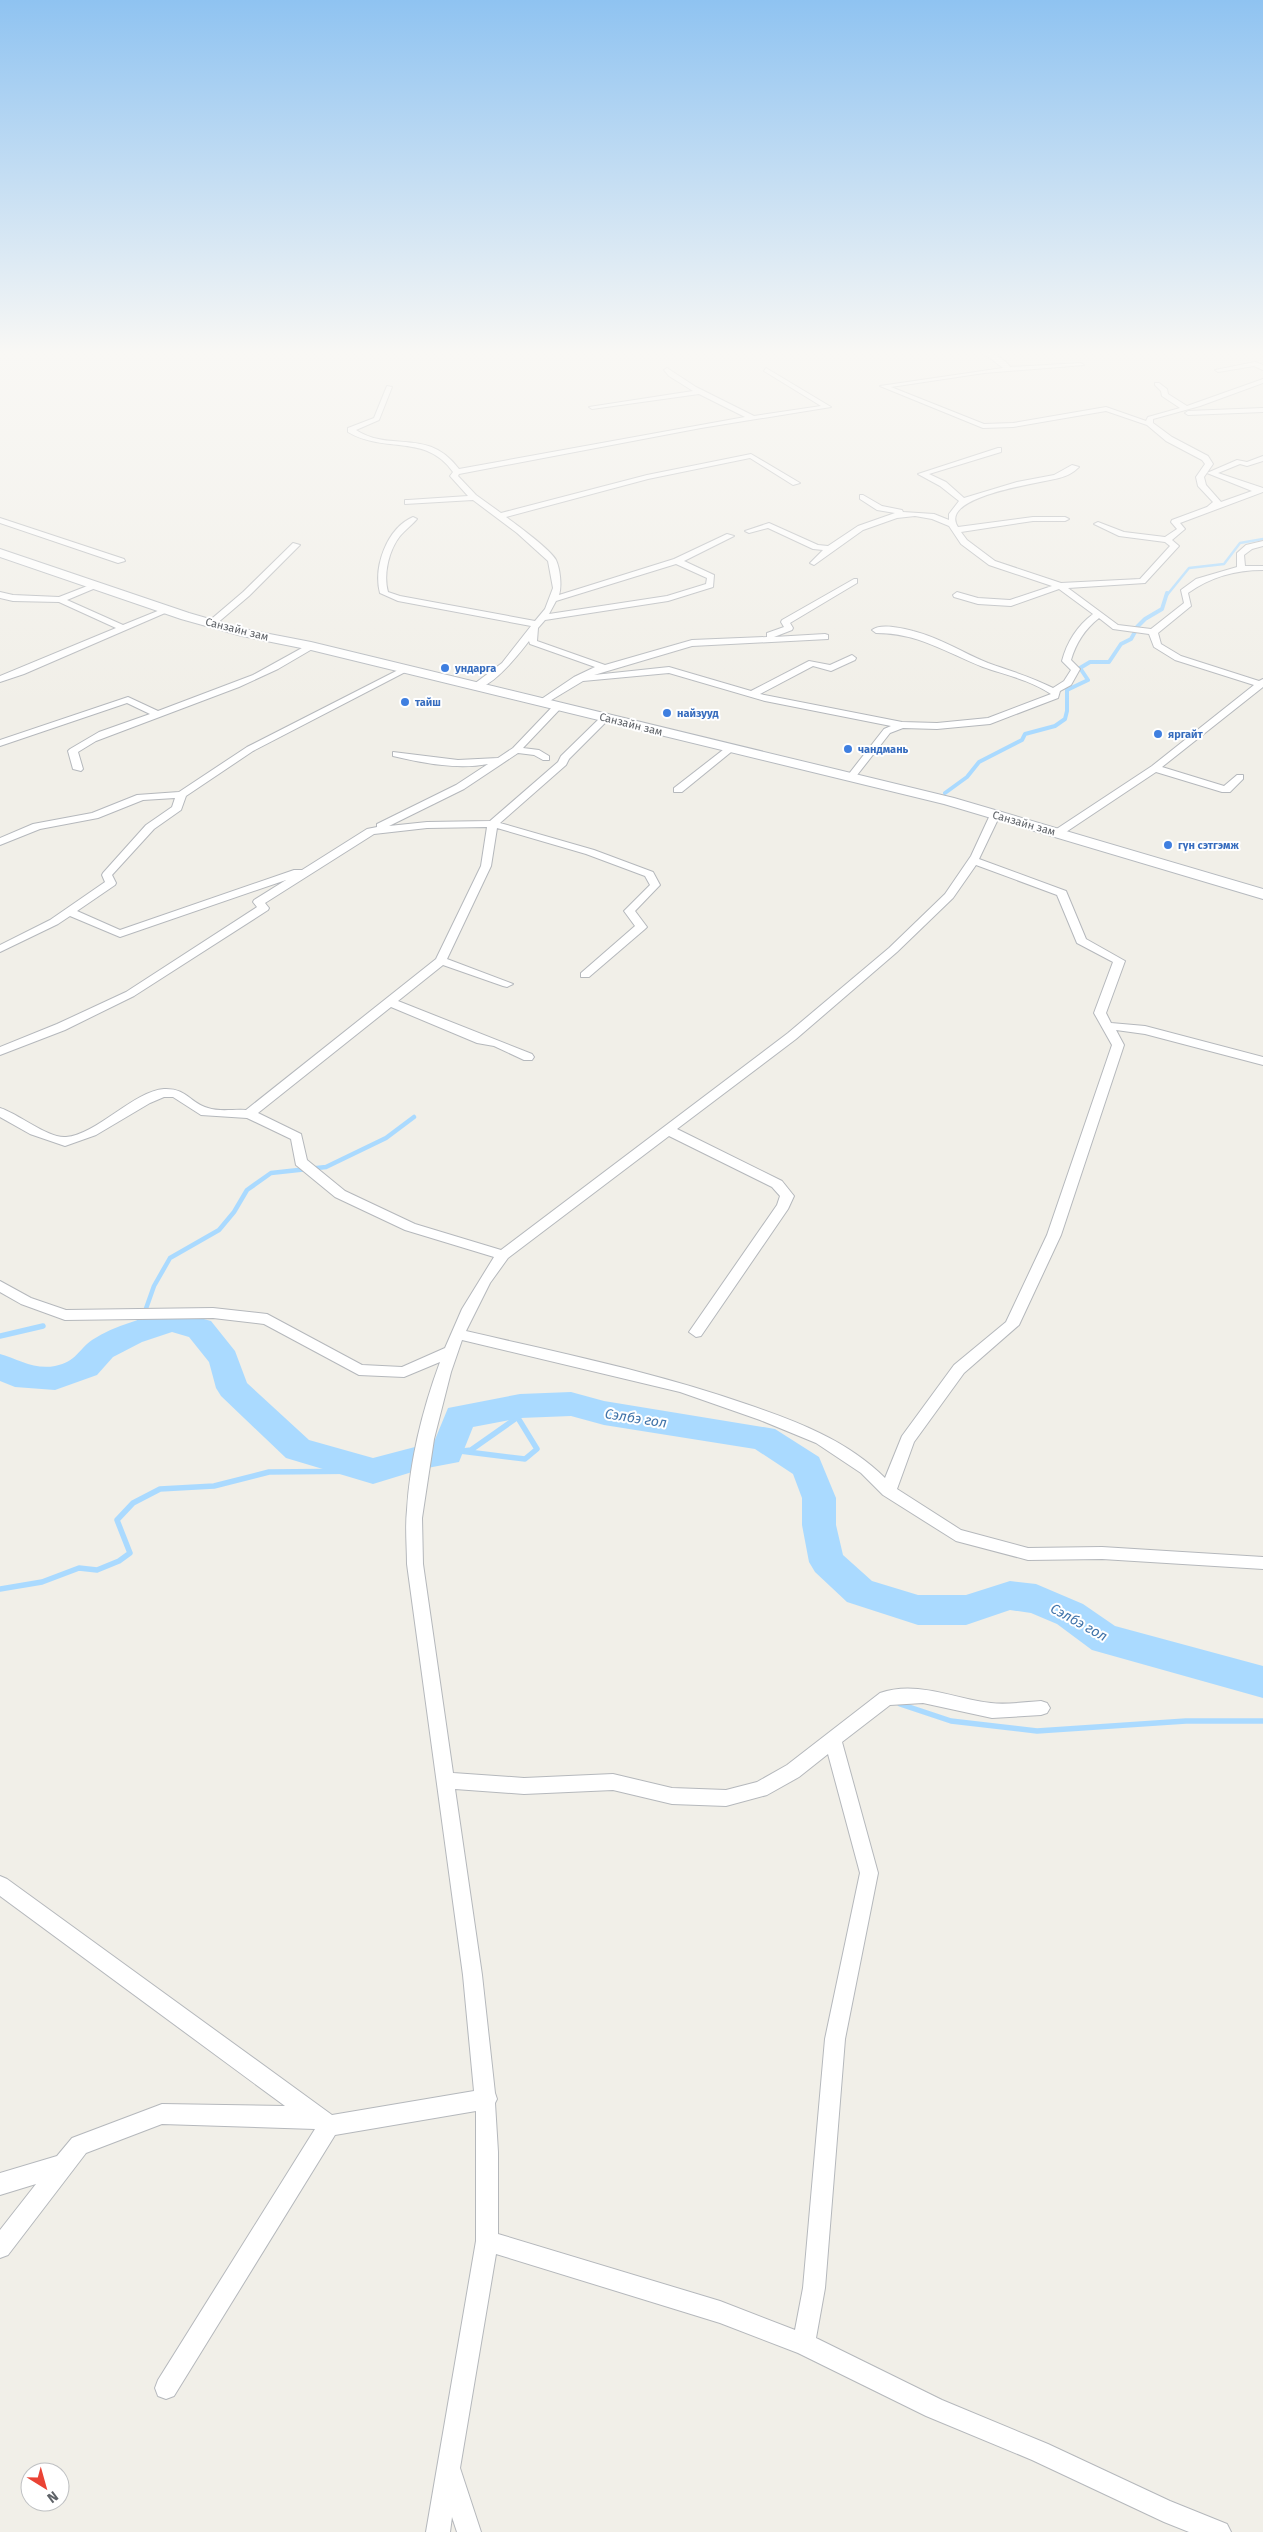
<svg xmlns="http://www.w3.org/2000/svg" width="1263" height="2532" viewBox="0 0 1263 2532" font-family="'Fira Sans',sans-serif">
	<rect width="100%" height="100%" fill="#f1efe8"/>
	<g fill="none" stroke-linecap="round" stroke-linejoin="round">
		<!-- stream-far3 -->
		<polyline stroke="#aadaff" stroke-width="2.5" points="1167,595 1189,568 1224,564 1240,543 1263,539"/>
		<!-- stream-far2 -->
		<g stroke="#aadaff" stroke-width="4">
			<polyline points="1137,627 1145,619 1162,609 1167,593"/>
			<polyline points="945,793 967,777 979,762 1022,740 1025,734 1055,726 1065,719 1067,711 1067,690 1088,680 1080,668 1090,662 1109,662 1121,644 1131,639 1136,630"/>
		</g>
		<!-- stream-far1 -->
		<polyline stroke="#aadaff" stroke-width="4.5" points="143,1317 154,1286 170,1258 219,1230 234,1212 247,1190 271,1173 326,1167 386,1138 414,1117"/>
		<!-- stream -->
		<g stroke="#aadaff" stroke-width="5.5">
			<polyline points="131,1334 144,1315"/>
			<polyline points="0,1336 43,1326"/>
			<polyline points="460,1451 525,1459 537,1449 518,1418"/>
			<polyline points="447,1453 471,1450 535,1405"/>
			<polyline points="0,1589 42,1582 79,1568 97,1570 119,1561 130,1553 117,1520 133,1503 160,1489 214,1486 269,1472 373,1471"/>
			<polyline points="900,1704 951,1721 1037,1731 1186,1721 1263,1721"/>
		</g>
		<!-- river -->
		<path fill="#aadaff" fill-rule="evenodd" d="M 171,1310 L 211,1321 L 235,1351 L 247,1383 L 309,1440 L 373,1458 L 434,1442 L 448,1408 L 520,1394 L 571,1392 L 604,1401 L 775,1429 L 819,1457 L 836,1498 L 836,1525 L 843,1555 L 872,1581 L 918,1595 L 966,1595 L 1010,1581 L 1036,1584 L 1083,1604 L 1115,1626 L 1263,1666 L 1263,1698 L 1092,1650 L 1057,1624 L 1031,1613 L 1010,1610 L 966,1625 L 918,1625 L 847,1602 L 815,1572 L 809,1562 L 802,1525 L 802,1498 L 793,1474 L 755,1449 L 604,1425 L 571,1416 L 520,1418 L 473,1427 L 459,1462 L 422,1469 L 373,1484 L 286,1458 L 221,1396 L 216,1388 L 209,1362 L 189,1337 L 172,1332 L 142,1342 L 113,1357 L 97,1375 L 55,1390 L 15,1387 L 0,1381 L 0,1354 C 18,1359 34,1370 55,1366 C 77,1361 77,1351 92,1340 C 115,1325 145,1318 171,1310 Z"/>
		<!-- minor casing -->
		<g stroke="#b5b8bc" stroke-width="2">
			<g id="minor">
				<path d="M 986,352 C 992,352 1006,360 1010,367 L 1081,363 L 1084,365 L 984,373 L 891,387 L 984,424 L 1013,423 L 1106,407 L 1146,421 L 1148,417 L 1180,408 L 1162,396 L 1161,391 L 1155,385 L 1155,383 L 1159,383 L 1167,389 L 1168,394 L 1187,406 L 1263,379 L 1263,383 L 1200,406 L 1153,419 L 1153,423 L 1172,437 L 1208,456 L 1213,464 L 1204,477 L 1206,485 L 1221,502 L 1252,491 L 1207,473 L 1237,460 L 1247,462 L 1263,456 L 1263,461 L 1247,466 L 1240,464 L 1218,473 L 1263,488 L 1263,492 L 1180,523 L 1185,529 L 1172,540 L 1179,546 L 1145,583 L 1068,588 L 1118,625 L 1151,629 L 1184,603 L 1181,590 L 1196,579 L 1237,567 L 1237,553 L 1246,545 L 1263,541 L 1263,546 L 1252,549 L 1244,555 L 1245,566 L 1263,566 L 1263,570 C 1236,570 1210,577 1188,593 L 1191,606 L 1158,633 L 1161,644 L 1181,656 L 1259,681 L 1263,679 L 1263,687 L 1162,767 L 1224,786 L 1237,775 L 1243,775 L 1243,779 L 1230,792 L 1222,792 L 1156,772 L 1063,834 L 1055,834 L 1055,830 L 1152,766 L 1254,685 L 1175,660 L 1154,647 L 1149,634 L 1113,629 L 1099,618 C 1084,630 1076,643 1071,660 L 1080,669 L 1071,685 L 1060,691 L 1058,698 L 990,724 L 937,729 L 903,728 L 890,733 L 854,779 L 848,779 L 848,775 L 884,729 L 891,726 L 765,701 L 669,673 L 583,681 L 543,705 L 540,704 L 540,700 L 574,677 L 595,667 L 530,644 L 529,641 C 519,654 491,690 474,688 L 474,684 L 502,663 L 531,626 L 398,601 L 380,593 C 373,567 387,528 413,517 L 417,519 C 412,525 405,530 400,536 C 389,550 383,574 388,592 L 400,596 L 535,621 L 545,609 L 553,588 L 548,561 L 517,533 L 473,500 L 405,504 L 405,500 L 408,500 L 468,496 L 450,476 L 453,472 C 426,433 385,454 348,432 L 348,428 L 374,418 L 387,386 L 392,387 L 379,420 L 356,430 C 392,453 428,427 459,469 L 745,417 L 699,394 L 592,409 L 589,407 L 693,391 L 669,376 L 664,370 L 667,368 L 696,387 L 754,416 L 821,406 L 764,371 L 766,368 L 831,407 L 701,428 L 459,474 L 458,476 L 476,495 L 501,513 L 647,475 L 751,454 L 800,483 L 793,485 L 750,458 L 648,479 L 506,517 C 516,524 551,550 556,560 C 560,569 562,586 559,595 L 674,559 L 727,534 L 734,536 L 684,561 L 714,575 L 713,587 L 668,601 L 545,620 L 538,628 L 537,641 L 605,665 L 692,640 L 767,637 L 767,633 L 784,627 L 781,622 L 782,620 L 854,579 L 857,579 L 857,583 L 790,623 L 793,628 L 792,630 L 774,637 L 825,634 L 828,635 L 828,639 L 692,646 L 594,675 L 669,667 L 751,691 L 809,661 L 830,665 L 852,655 L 856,658 L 855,660 L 831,671 L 813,666 L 760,694 L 902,722 L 937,723 L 988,718 L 1051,694 C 1030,680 1006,675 983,667 C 945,652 918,633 876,633 L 872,630 C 880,623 902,628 913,631 C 939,637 963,653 988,663 C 1010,671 1032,677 1053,688 L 1064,681 L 1071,670 L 1062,661 C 1067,642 1077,626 1093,614 L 1059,589 L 1011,606 L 978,604 L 954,597 L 953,595 L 957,592 L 978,598 L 1010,600 L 1052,586 L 989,565 L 961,544 L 949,526 L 932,519 L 915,516 L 897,518 L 863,530 L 814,565 L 810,563 L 823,550 L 813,549 L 768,528 L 749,533 L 745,531 L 769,523 L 818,545 L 828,546 L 858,526 L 895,513 L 877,510 L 860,499 L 860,495 L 863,495 L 882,506 L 902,510 L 903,512 L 934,514 L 949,520 L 949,514 L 959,501 L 940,486 L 918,474 L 998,448 L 1001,448 L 1001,452 L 929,474 L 946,482 L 964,498 L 1017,482 L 1054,475 L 1072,465 L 1079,467 C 1073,473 1067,476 1059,478 C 1042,483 937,496 958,527 L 1033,517 L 1065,517 L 1069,519 L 1065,521 L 1033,521 L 961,532 L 967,540 L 995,561 L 1061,583 L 1140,579 L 1170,546 L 1165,542 L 1119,536 L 1094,524 L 1098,522 L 1124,532 L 1165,537 L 1177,529 L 1171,522 L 1172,520 L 1207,507 L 1213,502 L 1198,486 L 1196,477 L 1205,464 L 1202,460 L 1166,441 L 1147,425 L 1106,411 L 1013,427 L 983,428 L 880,386 L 1003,368 L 986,355 ZM 676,564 L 707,578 L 706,584 L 667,596 L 549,614 L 556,601 Z"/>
				<polygon points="1255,362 1263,365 1263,370 1254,366 1218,372 1215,370"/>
				<polygon points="1263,408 1263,412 1188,415 1185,413 1188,411"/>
				<polygon points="0,518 124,559 125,561 118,563 0,523"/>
				<polygon points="293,543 300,545 249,596 215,625 209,625 209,621 243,592"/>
				<polygon points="95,583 99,585 98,587 67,600 123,625 165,608 172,610 24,674 0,682 0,676 116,628 59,602 13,601 0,598 0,592 13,595 59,597"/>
				<polygon points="311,643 315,646 314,648 278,669 239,687 96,741 78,752 83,769 81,771 73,769 68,751 70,749 99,732 150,714 127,703 0,746 0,740 128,697 158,711 253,675"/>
				<path d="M 404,667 L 411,669 L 253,751 L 186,796 L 181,810 L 154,829 L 112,875 L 116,883 L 115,885 L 77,911 L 120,930 L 294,870 L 302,870 L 367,829 L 377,827 L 377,824 L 456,785 L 488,764 C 457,770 423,763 393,756 L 393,752 L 458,760 L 498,758 L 513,748 L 555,704 L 561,704 L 561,708 L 523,748 L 539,750 L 549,756 L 549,760 L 543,760 L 534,755 L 518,753 L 464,789 L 389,826 L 427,822 L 490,821 L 558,762 L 561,756 L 603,715 L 609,715 L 609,719 L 569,759 L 566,765 L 500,823 L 594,850 L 653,872 L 660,885 L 635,911 L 647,927 L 645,929 L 589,977 L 581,977 L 581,973 L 635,926 L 624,911 L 650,885 L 645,876 L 586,854 L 497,828 L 491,866 L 447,959 L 513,984 L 507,987 L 503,986 L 443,965 L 398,1001 L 532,1054 L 534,1057 L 532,1060 L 524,1060 L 494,1046 L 477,1043 L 391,1007 L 258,1113 L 301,1134 L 307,1160 L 345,1191 L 415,1224 L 501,1250 L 788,1033 L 889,948 L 945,894 L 971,856 L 990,815 L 995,812 L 1000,815 L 979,859 L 1066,891 L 1086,939 L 1125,961 L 1106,1013 L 1111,1023 L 1145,1026 L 1263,1057 L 1263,1065 L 1145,1034 L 1116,1030 L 1124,1045 L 1061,1235 L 1019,1325 L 964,1373 L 914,1442 L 897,1489 L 961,1530 L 1028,1548 L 1102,1547 L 1263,1557 L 1263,1569 L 1102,1559 L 1028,1560 L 956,1541 L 883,1495 L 861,1473 L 816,1443 L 760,1420 L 680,1392 L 462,1340 L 451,1372 L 434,1439 L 422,1518 L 423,1564 L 453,1773 L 524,1778 L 613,1774 L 672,1788 L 726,1790 L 757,1782 L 787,1765 L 880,1693 C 917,1680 954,1699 991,1703 C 1006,1705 1025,1702 1041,1701 L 1047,1703 L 1050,1708 L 1047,1713 L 1041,1715 L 992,1718 L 923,1703 L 890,1705 L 842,1742 L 878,1873 L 845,2039 L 825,2288 L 816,2338 L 942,2400 L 1048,2444 L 1170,2501 L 1227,2524 L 1231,2532 L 1189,2532 L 1164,2522 L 1032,2460 L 926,2416 L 798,2353 L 720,2323 L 496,2254 L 460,2468 L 481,2532 L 457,2532 L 452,2517 L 450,2532 L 426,2532 L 476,2241 L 476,2111 L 335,2135 L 174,2396 L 166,2399 L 158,2396 L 155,2388 L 158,2380 L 315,2129 L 162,2124 L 86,2153 L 8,2255 L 0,2258 L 0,2230 L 36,2184 L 0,2195 L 0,2173 L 57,2156 L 72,2138 L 162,2104 L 285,2106 L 0,1896 L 0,1876 L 7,1879 L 332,2115 L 474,2091 L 463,1975 L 407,1564 C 407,1546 405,1528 407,1510 C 410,1460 423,1408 440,1362 L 404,1377 L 359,1375 L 264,1324 L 213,1318 L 65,1320 L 21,1304 L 0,1292 L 0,1281 L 31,1298 L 66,1310 L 213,1308 L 267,1314 L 362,1365 L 402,1367 L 445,1348 L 462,1309 L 494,1257 L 405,1230 L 335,1197 L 296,1165 L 291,1139 L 247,1118 L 201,1115 L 173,1097 L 164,1097 L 150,1103 L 96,1135 L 65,1146 L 30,1134 L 0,1117 L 0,1108 C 17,1113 49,1139 66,1137 C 96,1135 134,1091 164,1089 C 187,1088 190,1103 208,1108 C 219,1112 235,1109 246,1110 L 436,959 L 481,866 L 487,827 L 427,828 L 374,834 L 265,903 L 269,908 L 268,910 L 134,996 L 65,1030 L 0,1055 L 0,1047 L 57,1024 L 126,992 L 257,907 L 253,902 L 254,900 L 286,880 L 120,937 L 70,916 L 58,924 L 0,952 L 0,945 L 50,920 L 105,882 L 102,875 L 103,873 L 146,825 L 172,807 L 175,798 L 143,800 L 98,818 L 40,829 L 0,845 L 0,838 L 33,824 L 92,813 L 137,795 L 179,792 L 247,747 ZM 976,865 L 1057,895 L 1077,943 L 1113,962 L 1094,1013 L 1112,1045 L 1047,1235 L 1006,1322 L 954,1365 L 902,1436 L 885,1478 C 847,1440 796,1421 746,1404 C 655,1372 560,1353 466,1331 L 490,1283 L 508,1258 L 669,1136 L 772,1187 L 780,1196 L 777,1205 L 689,1332 L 696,1337 L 701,1336 L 788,1209 L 794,1196 L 782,1181 L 677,1129 L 796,1039 L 897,952 L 953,898 ZM 828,1754 L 860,1873 L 825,2039 L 803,2288 L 795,2330 L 720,2301 L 498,2234 L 498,2152 L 495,2103 L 497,2099 L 495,2093 L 482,1975 L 455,1789 L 524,1794 L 613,1790 L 672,1804 L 726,1806 L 767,1795 L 799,1777 Z"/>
				<polygon points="728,746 736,748 682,792 674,792 674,788"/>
			</g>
		</g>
		<!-- secondary casing -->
		<g stroke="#b6babf" stroke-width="2">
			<polygon id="secondary" points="0,549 189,613 244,629 311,642 954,798 1263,889 1263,899 944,804 311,650 242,636 181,619 0,557"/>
		</g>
		<!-- minor -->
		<use href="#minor" fill="#fff" fill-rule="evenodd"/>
		<!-- secondary -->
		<use href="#secondary" fill="#fff" fill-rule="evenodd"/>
	</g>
	<!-- sky -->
	<linearGradient id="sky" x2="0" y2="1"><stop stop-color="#8fc3f1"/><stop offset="0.5" stop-color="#f9f8f5"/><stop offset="1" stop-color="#f9f8f5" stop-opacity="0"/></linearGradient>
	<rect width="1263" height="706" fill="url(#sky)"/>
	<!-- markers -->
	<g fill="#3f7fe0" stroke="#fff" stroke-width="2">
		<circle cx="445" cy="668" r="5"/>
		<circle cx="405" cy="702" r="5"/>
		<circle cx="667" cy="713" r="5"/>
		<circle cx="1158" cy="734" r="5"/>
		<circle cx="848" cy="749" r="5"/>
		<circle cx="1168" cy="845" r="5"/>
	</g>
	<g text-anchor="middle" stroke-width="4" stroke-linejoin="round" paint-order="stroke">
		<!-- far-street labels -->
		<g font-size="11" fill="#5f6368" stroke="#fff">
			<text transform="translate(237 629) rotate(14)" y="4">Санзайн зам</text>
			<text transform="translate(631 724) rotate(14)" y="4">Санзайн зам</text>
			<text transform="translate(1024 823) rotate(16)" y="4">Санзайн зам</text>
		</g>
		<!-- far-shop labels -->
		<g font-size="11" font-weight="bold" fill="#366cbe" stroke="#fff" text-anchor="start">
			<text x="455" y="672">ундарга</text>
			<text x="415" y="706">тайш</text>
			<text x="677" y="717">найзууд</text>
			<text x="1168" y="738">яргайт</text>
			<text x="858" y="753">чандмань</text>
			<text x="1178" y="849">гүн сэтгэмж</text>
		</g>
		<!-- water labels -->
		<g font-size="14" font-style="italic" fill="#4174aa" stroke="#fff">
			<text transform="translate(636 1418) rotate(9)" y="5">Сэлбэ гол</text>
			<text transform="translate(1079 1622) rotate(29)" y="5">Сэлбэ гол</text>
		</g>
	</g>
	<!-- north arrow -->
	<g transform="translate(45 2487) rotate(143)"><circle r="24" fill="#ffffff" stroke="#bfc1c3"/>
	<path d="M0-4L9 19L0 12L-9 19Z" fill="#ea4335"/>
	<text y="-8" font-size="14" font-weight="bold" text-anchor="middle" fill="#5f6368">N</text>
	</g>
</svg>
